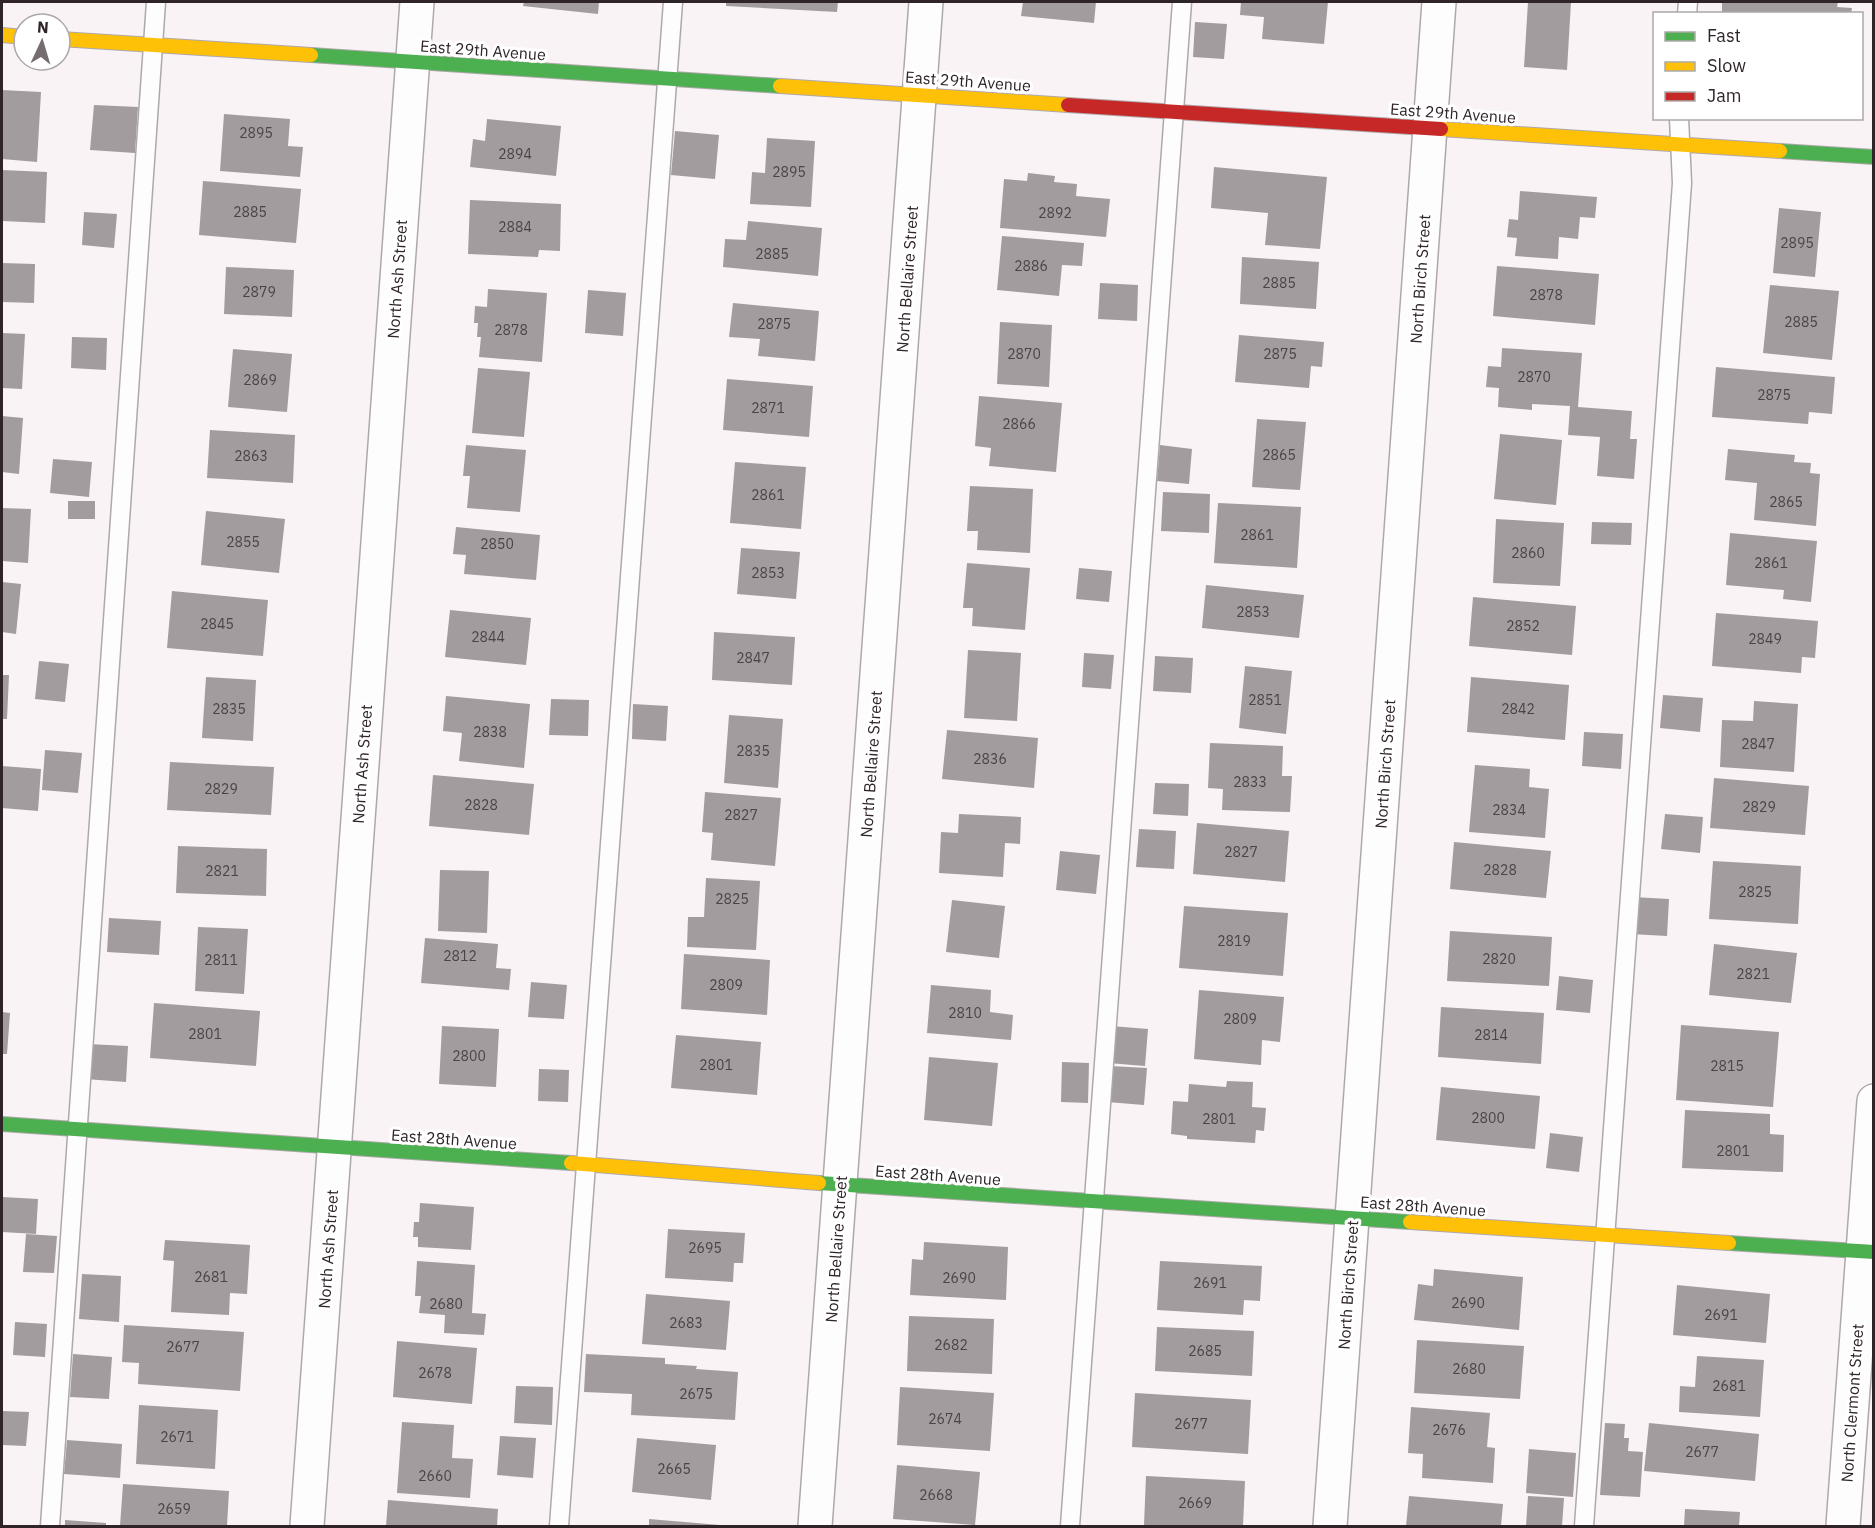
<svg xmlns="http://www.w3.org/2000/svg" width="1875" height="1528" viewBox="0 0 1875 1528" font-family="'IBM Plex Sans',sans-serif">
	<rect width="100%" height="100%" fill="#f9f3f5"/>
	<!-- building -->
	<g fill="#a29c9e">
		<polygon points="524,2 599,2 598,14 523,6"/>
		<polygon points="726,2 838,2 837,12 726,6"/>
		<polygon points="1023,2 1096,2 1094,23 1021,16"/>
		<polygon points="1241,2 1328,2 1324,44 1262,39 1264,17 1240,15"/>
		<polygon points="1528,2 1571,2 1567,70 1524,67"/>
		<polygon points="1722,2 1838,2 1837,7 1852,8 1851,14 1722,14"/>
		<polygon points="1195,22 1227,24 1224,59 1193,57"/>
		<polygon points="2,90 41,92 37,162 2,159"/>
		<polygon points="94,105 138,107 135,153 90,150"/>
		<polygon points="224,114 290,119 288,146 303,147 300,177 220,171"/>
		<polygon points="487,119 561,126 556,176 470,167 473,139 485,141"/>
		<polygon points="675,131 719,135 715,179 671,175"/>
		<polygon points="767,138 815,141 811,207 750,204 752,172 765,173"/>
		<polygon points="1214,167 1327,177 1320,249 1265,245 1268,213 1211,208"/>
		<polygon points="2,170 47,172 45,223 2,221"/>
		<polygon points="1028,173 1055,176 1054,182 1077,184 1076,196 1110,199 1106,237 1000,228 1004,179 1027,181"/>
		<polygon points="203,181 301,189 296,243 199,235"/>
		<polygon points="1520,191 1597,197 1595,218 1580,217 1578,239 1559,237 1558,259 1515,256 1517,238 1507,237 1509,219 1518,220"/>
		<polygon points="470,200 561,204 560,251 539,250 538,257 468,254"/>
		<polygon points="1779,208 1821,212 1815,277 1773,273"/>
		<polygon points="84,212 117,214 114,248 82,245"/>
		<polygon points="748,221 822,228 818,276 723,267 725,239 746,240"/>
		<polygon points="1002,236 1084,243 1082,266 1062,265 1059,296 997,290"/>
		<polygon points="1242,257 1319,262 1316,309 1240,304"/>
		<polygon points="2,263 35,264 34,303 2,302"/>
		<polygon points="1497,266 1599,274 1595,325 1493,316"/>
		<polygon points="226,267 294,270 292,317 224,314"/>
		<polygon points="1100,283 1138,285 1137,321 1098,319"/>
		<polygon points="1770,285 1839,291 1832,360 1763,353"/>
		<polygon points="488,289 547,293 542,362 479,357 481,337 477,337 478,323 474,323 475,306 487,307"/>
		<polygon points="588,290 626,293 623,336 585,333"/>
		<polygon points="733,303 819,311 815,361 758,356 760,339 729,337"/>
		<polygon points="1000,322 1052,325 1049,387 997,384"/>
		<polygon points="2,333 25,334 22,389 2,388"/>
		<polygon points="1239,335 1324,342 1322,367 1311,366 1309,388 1235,382"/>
		<polygon points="72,337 107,338 106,370 71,368"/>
		<polygon points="1502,348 1582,353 1578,407 1632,411 1630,439 1637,439 1634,479 1597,476 1600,437 1568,435 1570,406 1532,404 1532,410 1498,407 1499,388 1486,387 1488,366 1501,367"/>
		<polygon points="233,349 292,354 287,412 228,407"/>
		<polygon points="1716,367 1835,377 1832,414 1809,412 1808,424 1712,417"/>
		<polygon points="478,368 530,372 524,437 472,433"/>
		<polygon points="727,379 813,386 809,437 723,430"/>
		<polygon points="979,396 1062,403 1056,472 989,466 991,448 975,446"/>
		<polygon points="2,416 23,418 19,474 2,472"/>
		<polygon points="1257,419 1306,422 1300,490 1252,487"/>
		<polygon points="210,430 295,435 293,483 207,478"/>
		<polygon points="1500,434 1562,440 1556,505 1494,499"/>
		<polygon points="466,445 526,450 520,512 467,508 470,476 463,476"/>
		<polygon points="1160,445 1192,449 1189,484 1157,481"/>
		<polygon points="1728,449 1795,455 1794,462 1811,463 1810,473 1820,474 1816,526 1754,520 1757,483 1725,480"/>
		<polygon points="53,459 92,462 89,497 50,493"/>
		<polygon points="735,462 806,467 801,529 730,523"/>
		<polygon points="970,486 1033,489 1030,553 977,550 978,531 967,531"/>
		<polygon points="1163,492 1210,494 1209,533 1161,531"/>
		<rect x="68" y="501" width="27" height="18"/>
		<polygon points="1218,503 1301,507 1297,568 1214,563"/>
		<polygon points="2,508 31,509 28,563 2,561"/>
		<polygon points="206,511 285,519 279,573 201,565"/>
		<polygon points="1496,519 1564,523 1560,586 1493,583"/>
		<polygon points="1592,522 1632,523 1631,545 1591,544"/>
		<polygon points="456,527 540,535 536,580 464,574 466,555 453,554"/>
		<polygon points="1730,533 1817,541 1811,602 1783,599 1784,590 1726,585"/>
		<polygon points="741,548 800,552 796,599 737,594"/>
		<polygon points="967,563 1030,568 1025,630 972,626 973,608 963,608"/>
		<polygon points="1079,568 1112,571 1109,602 1076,599"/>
		<polygon points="2,582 21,584 16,634 2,632"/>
		<polygon points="1206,585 1304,595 1299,638 1202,628"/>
		<polygon points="172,591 268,600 263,656 167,648"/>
		<polygon points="1473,597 1576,606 1572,655 1469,646"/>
		<polygon points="450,610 531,618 526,665 445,657"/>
		<polygon points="1716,613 1818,621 1815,658 1802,657 1801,673 1712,666"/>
		<polygon points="714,632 795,637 792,685 712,680"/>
		<polygon points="968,650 1021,653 1017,721 964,718"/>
		<polygon points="1084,653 1114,655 1111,689 1082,687"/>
		<polygon points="1155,656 1193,658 1191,693 1153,691"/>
		<polygon points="39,661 69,664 65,702 35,699"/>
		<polygon points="1245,666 1292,671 1286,734 1239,728"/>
		<polygon points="2,675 9,675 7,719 2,719"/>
		<polygon points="206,677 256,680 253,741 202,738"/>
		<polygon points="1471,677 1569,685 1565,740 1467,732"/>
		<polygon points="1663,695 1703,698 1700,732 1660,728"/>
		<polygon points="446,696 530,704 524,768 459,761 462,733 443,731"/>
		<polygon points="551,699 589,700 588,736 549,735"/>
		<polygon points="1754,701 1798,704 1794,772 1720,767 1722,720 1753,721"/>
		<polygon points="633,704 668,706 666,741 632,739"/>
		<polygon points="729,715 783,719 778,788 724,783"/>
		<polygon points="947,730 1038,738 1034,788 942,779"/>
		<polygon points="1584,732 1623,734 1621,769 1582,766"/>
		<polygon points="1210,743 1283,746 1282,776 1292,776 1290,812 1222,810 1223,789 1208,788"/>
		<polygon points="45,750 82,753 78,793 42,790"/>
		<polygon points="170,762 274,767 271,815 167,810"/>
		<polygon points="1475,765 1530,769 1529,787 1549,789 1545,838 1469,832"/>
		<polygon points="2,766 41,769 38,811 2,808"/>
		<polygon points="433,775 534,784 529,835 429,826"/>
		<polygon points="1714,778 1809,786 1805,835 1710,828"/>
		<polygon points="1155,783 1189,784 1188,816 1153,814"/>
		<polygon points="705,792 781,798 775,866 711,860 713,833 702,832"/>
		<polygon points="959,814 1021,817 1020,844 1005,843 1003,877 939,873 941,832 958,833"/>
		<polygon points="1665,814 1703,817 1700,853 1661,849"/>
		<polygon points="1197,823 1289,831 1285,882 1193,874"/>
		<polygon points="1139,829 1176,831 1174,869 1136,867"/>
		<polygon points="1454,842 1551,851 1546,898 1450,889"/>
		<polygon points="178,846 267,849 266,896 176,893"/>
		<polygon points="1060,851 1100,855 1096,894 1056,890"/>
		<polygon points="1713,861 1801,866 1798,924 1709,919"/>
		<polygon points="440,870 489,871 487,933 438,931"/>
		<polygon points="706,878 760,881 756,950 687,947 688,917 704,917"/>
		<polygon points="1633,897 1669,899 1667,936 1630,934"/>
		<polygon points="952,900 1005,906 999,958 946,952"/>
		<polygon points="1184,906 1288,913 1283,976 1179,968"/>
		<polygon points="109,918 161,921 159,955 107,952"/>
		<polygon points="198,927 248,929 244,994 195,991"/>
		<polygon points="1450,931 1552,937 1549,986 1447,981"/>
		<polygon points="425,938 498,944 496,968 511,969 509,990 421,983"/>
		<polygon points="1714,944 1797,953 1791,1003 1709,995"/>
		<polygon points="684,954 770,960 767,1015 681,1009"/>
		<polygon points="1559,976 1593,980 1590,1013 1556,1010"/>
		<polygon points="531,982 567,985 564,1019 528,1017"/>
		<polygon points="931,985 991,990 990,1012 1013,1015 1011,1040 927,1033"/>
		<polygon points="1199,990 1284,997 1280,1042 1262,1040 1261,1065 1194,1059"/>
		<polygon points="154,1003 260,1011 256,1066 150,1058"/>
		<polygon points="1441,1007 1544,1013 1541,1064 1438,1057"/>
		<polygon points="2,1012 10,1013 7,1054 2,1054"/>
		<polygon points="1681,1025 1779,1032 1773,1107 1676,1100"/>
		<polygon points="442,1026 499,1029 496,1087 439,1084"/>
		<polygon points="1111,1026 1148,1029 1145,1066 1108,1063"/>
		<polygon points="676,1035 761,1042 757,1095 671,1088"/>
		<polygon points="88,1044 128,1046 126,1082 85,1079"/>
		<polygon points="929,1057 998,1063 992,1126 924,1120"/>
		<polygon points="1062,1062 1089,1063 1088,1103 1061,1102"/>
		<polygon points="1110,1066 1147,1068 1144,1105 1107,1102"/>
		<polygon points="539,1069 569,1070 568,1102 538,1101"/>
		<polygon points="1227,1081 1253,1082 1252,1107 1266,1108 1264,1131 1256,1130 1255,1143 1187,1139 1187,1136 1171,1134 1173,1101 1188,1102 1189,1084 1226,1087"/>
		<polygon points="1441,1087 1540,1096 1535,1149 1436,1140"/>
		<polygon points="1685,1110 1770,1114 1770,1134 1784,1135 1783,1172 1682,1168"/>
		<polygon points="1550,1133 1583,1137 1579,1172 1546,1168"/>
		<polygon points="2,1197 38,1199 36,1234 2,1232"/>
		<polygon points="420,1203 474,1207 471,1250 418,1247 418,1237 413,1237 414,1222 419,1222"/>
		<polygon points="668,1229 745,1233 743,1263 734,1263 733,1282 665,1278"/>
		<polygon points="26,1234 57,1236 54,1273 23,1272"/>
		<polygon points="165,1240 250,1245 247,1294 230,1293 229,1315 171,1312 174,1261 163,1260"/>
		<polygon points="924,1242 1008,1247 1006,1300 910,1295 912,1259 923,1260"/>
		<polygon points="417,1261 475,1265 472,1313 486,1314 484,1335 444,1333 445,1315 419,1313 421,1296 415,1296"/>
		<polygon points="1160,1261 1262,1266 1260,1301 1244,1300 1243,1315 1157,1310"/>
		<polygon points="1434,1269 1523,1277 1519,1330 1414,1320 1418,1284 1433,1286"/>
		<polygon points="82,1274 121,1276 119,1322 79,1319"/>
		<polygon points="1677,1285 1770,1294 1766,1343 1673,1335"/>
		<polygon points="646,1294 730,1301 726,1350 642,1344"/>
		<polygon points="909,1316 994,1319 992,1374 907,1371"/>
		<polygon points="15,1322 47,1324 45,1357 13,1355"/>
		<polygon points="124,1325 244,1332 240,1391 138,1384 139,1363 122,1362"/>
		<polygon points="1157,1327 1254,1331 1252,1376 1155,1371"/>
		<polygon points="1417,1340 1524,1346 1520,1399 1414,1393"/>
		<polygon points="397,1341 477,1348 472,1404 393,1397"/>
		<polygon points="73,1354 112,1357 109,1399 70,1397"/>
		<polygon points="586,1354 665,1358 665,1364 697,1366 696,1369 738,1372 735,1420 631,1415 632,1394 584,1392"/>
		<polygon points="1697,1356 1764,1360 1760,1417 1679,1412 1680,1386 1695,1387"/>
		<polygon points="516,1386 553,1387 552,1425 514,1423"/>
		<polygon points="900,1387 994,1393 990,1451 897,1445"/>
		<polygon points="1135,1393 1251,1400 1248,1454 1132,1447"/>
		<polygon points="139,1405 218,1410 215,1469 136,1464"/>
		<polygon points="1411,1407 1490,1413 1487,1447 1495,1448 1493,1483 1422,1478 1423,1454 1408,1453"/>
		<polygon points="2,1411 29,1412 26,1446 2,1445"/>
		<polygon points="402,1422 454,1425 452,1458 473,1459 470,1498 397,1493"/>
		<polygon points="1605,1423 1625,1424 1624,1438 1629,1438 1628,1451 1643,1452 1640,1497 1600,1495"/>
		<polygon points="1649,1423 1759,1434 1755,1481 1644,1471"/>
		<polygon points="500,1436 536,1438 533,1478 497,1475"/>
		<polygon points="637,1438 716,1445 711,1500 632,1492"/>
		<polygon points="67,1440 122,1444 120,1478 64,1474"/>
		<polygon points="1529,1449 1576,1453 1573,1497 1526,1493"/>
		<polygon points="897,1465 980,1472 975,1525 893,1519"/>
		<polygon points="1146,1476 1245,1481 1243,1526 1144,1525"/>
		<polygon points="123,1484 229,1491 227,1526 120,1526"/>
		<polygon points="1409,1496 1503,1504 1501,1526 1406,1526"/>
		<polygon points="1528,1496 1564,1498 1562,1526 1526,1526"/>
		<polygon points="388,1500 498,1509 497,1526 386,1526"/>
		<polygon points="1685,1509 1740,1512 1739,1526 1684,1526"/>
		<polygon points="649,1519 720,1525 720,1526 649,1526"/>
		<polygon points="65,1520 106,1523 106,1526 65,1526"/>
	</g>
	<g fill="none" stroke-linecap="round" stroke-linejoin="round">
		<!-- lane casing -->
		<g stroke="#afa8aa" stroke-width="21">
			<g id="lane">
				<polyline points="1687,14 1688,2"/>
				<polyline points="50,1526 156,2"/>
				<polyline points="559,1526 673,2"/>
				<polyline points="1070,1526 1182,2"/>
				<polyline points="1584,1526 1682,183 1679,118"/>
			</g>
		</g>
		<!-- street casing -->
		<g stroke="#afa8aa" stroke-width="36">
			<g id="street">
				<polyline points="307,1526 417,2"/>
				<polyline points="815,1526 926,2"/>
				<polyline points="1330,1526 1439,2"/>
				<polyline points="1843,1526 1874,1101"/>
			</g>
		</g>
		<!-- fast casing -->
		<g stroke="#afa8aa" stroke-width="16">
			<g id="fast">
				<polyline points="311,55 780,86"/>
				<polyline points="1780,151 1874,157"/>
				<polyline points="2,1124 571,1163"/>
				<polyline points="819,1183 1410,1222"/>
				<polyline points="1729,1243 1874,1252"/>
			</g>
		</g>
		<!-- slow casing -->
		<g stroke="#afa8aa" stroke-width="16">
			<g id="slow">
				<polyline points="2,35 24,37"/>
				<polyline points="60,39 311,55"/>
				<polyline points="780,86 1068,105"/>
				<polyline points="1441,129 1780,151"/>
				<polyline points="571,1163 819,1183"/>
				<polyline points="1410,1222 1729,1243"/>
			</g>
		</g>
		<!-- jam casing -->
		<g stroke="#afa8aa" stroke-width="16">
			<polyline id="jam" points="1068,105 1441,129"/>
		</g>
		<!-- lane -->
		<use href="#lane" stroke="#fefdfe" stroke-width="18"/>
		<!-- street -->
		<use href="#street" stroke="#fefdfe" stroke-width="33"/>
		<!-- fast -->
		<use href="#fast" stroke="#4caf50" stroke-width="14"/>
		<!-- slow -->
		<use href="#slow" stroke="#ffc107" stroke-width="14"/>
		<!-- jam -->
		<use href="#jam" stroke="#c62828" stroke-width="14"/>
	</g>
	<g text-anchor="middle" stroke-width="6" stroke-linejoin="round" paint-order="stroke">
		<!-- number labels -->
		<g font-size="14" fill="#4c4346">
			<text x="256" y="138">2895</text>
			<text x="515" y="159">2894</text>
			<text x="789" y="177">2895</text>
			<text x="250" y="217">2885</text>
			<text x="1055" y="218">2892</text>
			<text x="515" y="232">2884</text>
			<text x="1797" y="248">2895</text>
			<text x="772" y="259">2885</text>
			<text x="1031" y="271">2886</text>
			<text x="1279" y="288">2885</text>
			<text x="259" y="297">2879</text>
			<text x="1546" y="300">2878</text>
			<text x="1801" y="327">2885</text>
			<text x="774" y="329">2875</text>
			<text x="511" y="335">2878</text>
			<text x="1024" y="359">2870</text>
			<text x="1280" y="359">2875</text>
			<text x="1534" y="382">2870</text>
			<text x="260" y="385">2869</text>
			<text x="1774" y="400">2875</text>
			<text x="768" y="413">2871</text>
			<text x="1019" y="429">2866</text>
			<text x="1279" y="460">2865</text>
			<text x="251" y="461">2863</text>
			<text x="768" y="500">2861</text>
			<text x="1786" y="507">2865</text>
			<text x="1257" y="540">2861</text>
			<text x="243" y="547">2855</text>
			<text x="497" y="549">2850</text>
			<text x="1528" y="558">2860</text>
			<text x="1771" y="568">2861</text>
			<text x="768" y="578">2853</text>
			<text x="1253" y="617">2853</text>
			<text x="217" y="629">2845</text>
			<text x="1523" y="631">2852</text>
			<text x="488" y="642">2844</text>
			<text x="1765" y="644">2849</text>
			<text x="753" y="663">2847</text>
			<text x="1265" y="705">2851</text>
			<text x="229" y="714">2835</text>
			<text x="1518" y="714">2842</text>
			<text x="490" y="737">2838</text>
			<text x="1758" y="749">2847</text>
			<text x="753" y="756">2835</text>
			<text x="990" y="764">2836</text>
			<text x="1250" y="787">2833</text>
			<text x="221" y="794">2829</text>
			<text x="481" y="810">2828</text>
			<text x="1759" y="812">2829</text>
			<text x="1509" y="815">2834</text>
			<text x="741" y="820">2827</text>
			<text x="1241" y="857">2827</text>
			<text x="1500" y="875">2828</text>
			<text x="222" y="876">2821</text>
			<text x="1755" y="897">2825</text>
			<text x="732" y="904">2825</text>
			<text x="1234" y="946">2819</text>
			<text x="460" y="961">2812</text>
			<text x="1499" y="964">2820</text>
			<text x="221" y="965">2811</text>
			<text x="1753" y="979">2821</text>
			<text x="726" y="990">2809</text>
			<text x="965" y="1018">2810</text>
			<text x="1240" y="1024">2809</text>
			<text x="205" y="1039">2801</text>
			<text x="1491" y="1040">2814</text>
			<text x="469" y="1061">2800</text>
			<text x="716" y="1070">2801</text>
			<text x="1727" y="1071">2815</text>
			<text x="1488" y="1123">2800</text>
			<text x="1219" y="1124">2801</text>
			<text x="1733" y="1156">2801</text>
			<text x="705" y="1253">2695</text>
			<text x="211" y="1282">2681</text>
			<text x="959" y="1283">2690</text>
			<text x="1210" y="1288">2691</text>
			<text x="1468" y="1308">2690</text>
			<text x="446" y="1309">2680</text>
			<text x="1721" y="1320">2691</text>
			<text x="686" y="1328">2683</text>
			<text x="951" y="1350">2682</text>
			<text x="183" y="1352">2677</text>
			<text x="1205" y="1356">2685</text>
			<text x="1469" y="1374">2680</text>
			<text x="435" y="1378">2678</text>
			<text x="1729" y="1391">2681</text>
			<text x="696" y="1399">2675</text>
			<text x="945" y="1424">2674</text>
			<text x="1191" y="1429">2677</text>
			<text x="1449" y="1435">2676</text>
			<text x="177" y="1442">2671</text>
			<text x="1702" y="1457">2677</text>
			<text x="674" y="1474">2665</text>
			<text x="435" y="1481">2660</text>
			<text x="936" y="1500">2668</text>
			<text x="1195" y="1508">2669</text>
			<text x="174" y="1514">2659</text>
		</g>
		<!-- street labels -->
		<g font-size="16" fill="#2f2528" stroke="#fff">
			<text transform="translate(483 50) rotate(4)" y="6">East 29th Avenue</text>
			<text transform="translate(968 81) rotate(4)" y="6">East 29th Avenue</text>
			<text transform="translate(1453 113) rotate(4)" y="6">East 29th Avenue</text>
			<text transform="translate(397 279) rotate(-86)" y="6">North Ash Street</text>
			<text transform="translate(907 279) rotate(-86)" y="6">North Bellaire Street</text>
			<text transform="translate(1420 279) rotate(-86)" y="6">North Birch Street</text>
			<text transform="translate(362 764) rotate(-86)" y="6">North Ash Street</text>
			<text transform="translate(871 764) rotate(-86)" y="6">North Bellaire Street</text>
			<text transform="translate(1385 764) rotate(-86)" y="6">North Birch Street</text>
			<text transform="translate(454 1139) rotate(4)" y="6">East 28th Avenue</text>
			<text transform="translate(938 1175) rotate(4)" y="6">East 28th Avenue</text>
			<text transform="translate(1423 1206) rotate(4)" y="6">East 28th Avenue</text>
			<text transform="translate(328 1249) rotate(-86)" y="6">North Ash Street</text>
			<text transform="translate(836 1249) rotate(-86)" y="6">North Bellaire Street</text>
			<text transform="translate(1348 1285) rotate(-86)" y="6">North Birch Street</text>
			<text transform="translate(1852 1403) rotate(-86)" y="6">North Clermont Street</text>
		</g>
	</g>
	<!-- border -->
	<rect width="1875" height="1528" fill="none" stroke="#2f2528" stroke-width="6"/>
	<!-- legend -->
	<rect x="1653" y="12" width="210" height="108" fill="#ffffff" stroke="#aca8a9" stroke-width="1.5"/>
	<rect x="1665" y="32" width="30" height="9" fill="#4caf50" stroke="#aca8a9" stroke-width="1.5"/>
	<text x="1707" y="42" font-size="18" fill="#2f2528">Fast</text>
	<rect x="1665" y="62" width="30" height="9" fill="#ffc107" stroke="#aca8a9" stroke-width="1.5"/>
	<text x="1707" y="72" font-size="18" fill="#2f2528">Slow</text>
	<rect x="1665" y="92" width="30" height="9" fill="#c62828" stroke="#aca8a9" stroke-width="1.5"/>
	<text x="1707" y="102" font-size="18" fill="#2f2528">Jam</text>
	<!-- north arrow -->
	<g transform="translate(42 42) rotate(4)"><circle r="28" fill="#ffffff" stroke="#aca8a9" stroke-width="1.5"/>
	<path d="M0-4.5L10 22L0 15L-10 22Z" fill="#766d70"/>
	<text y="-9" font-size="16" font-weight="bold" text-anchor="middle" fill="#2f2528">N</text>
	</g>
</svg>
